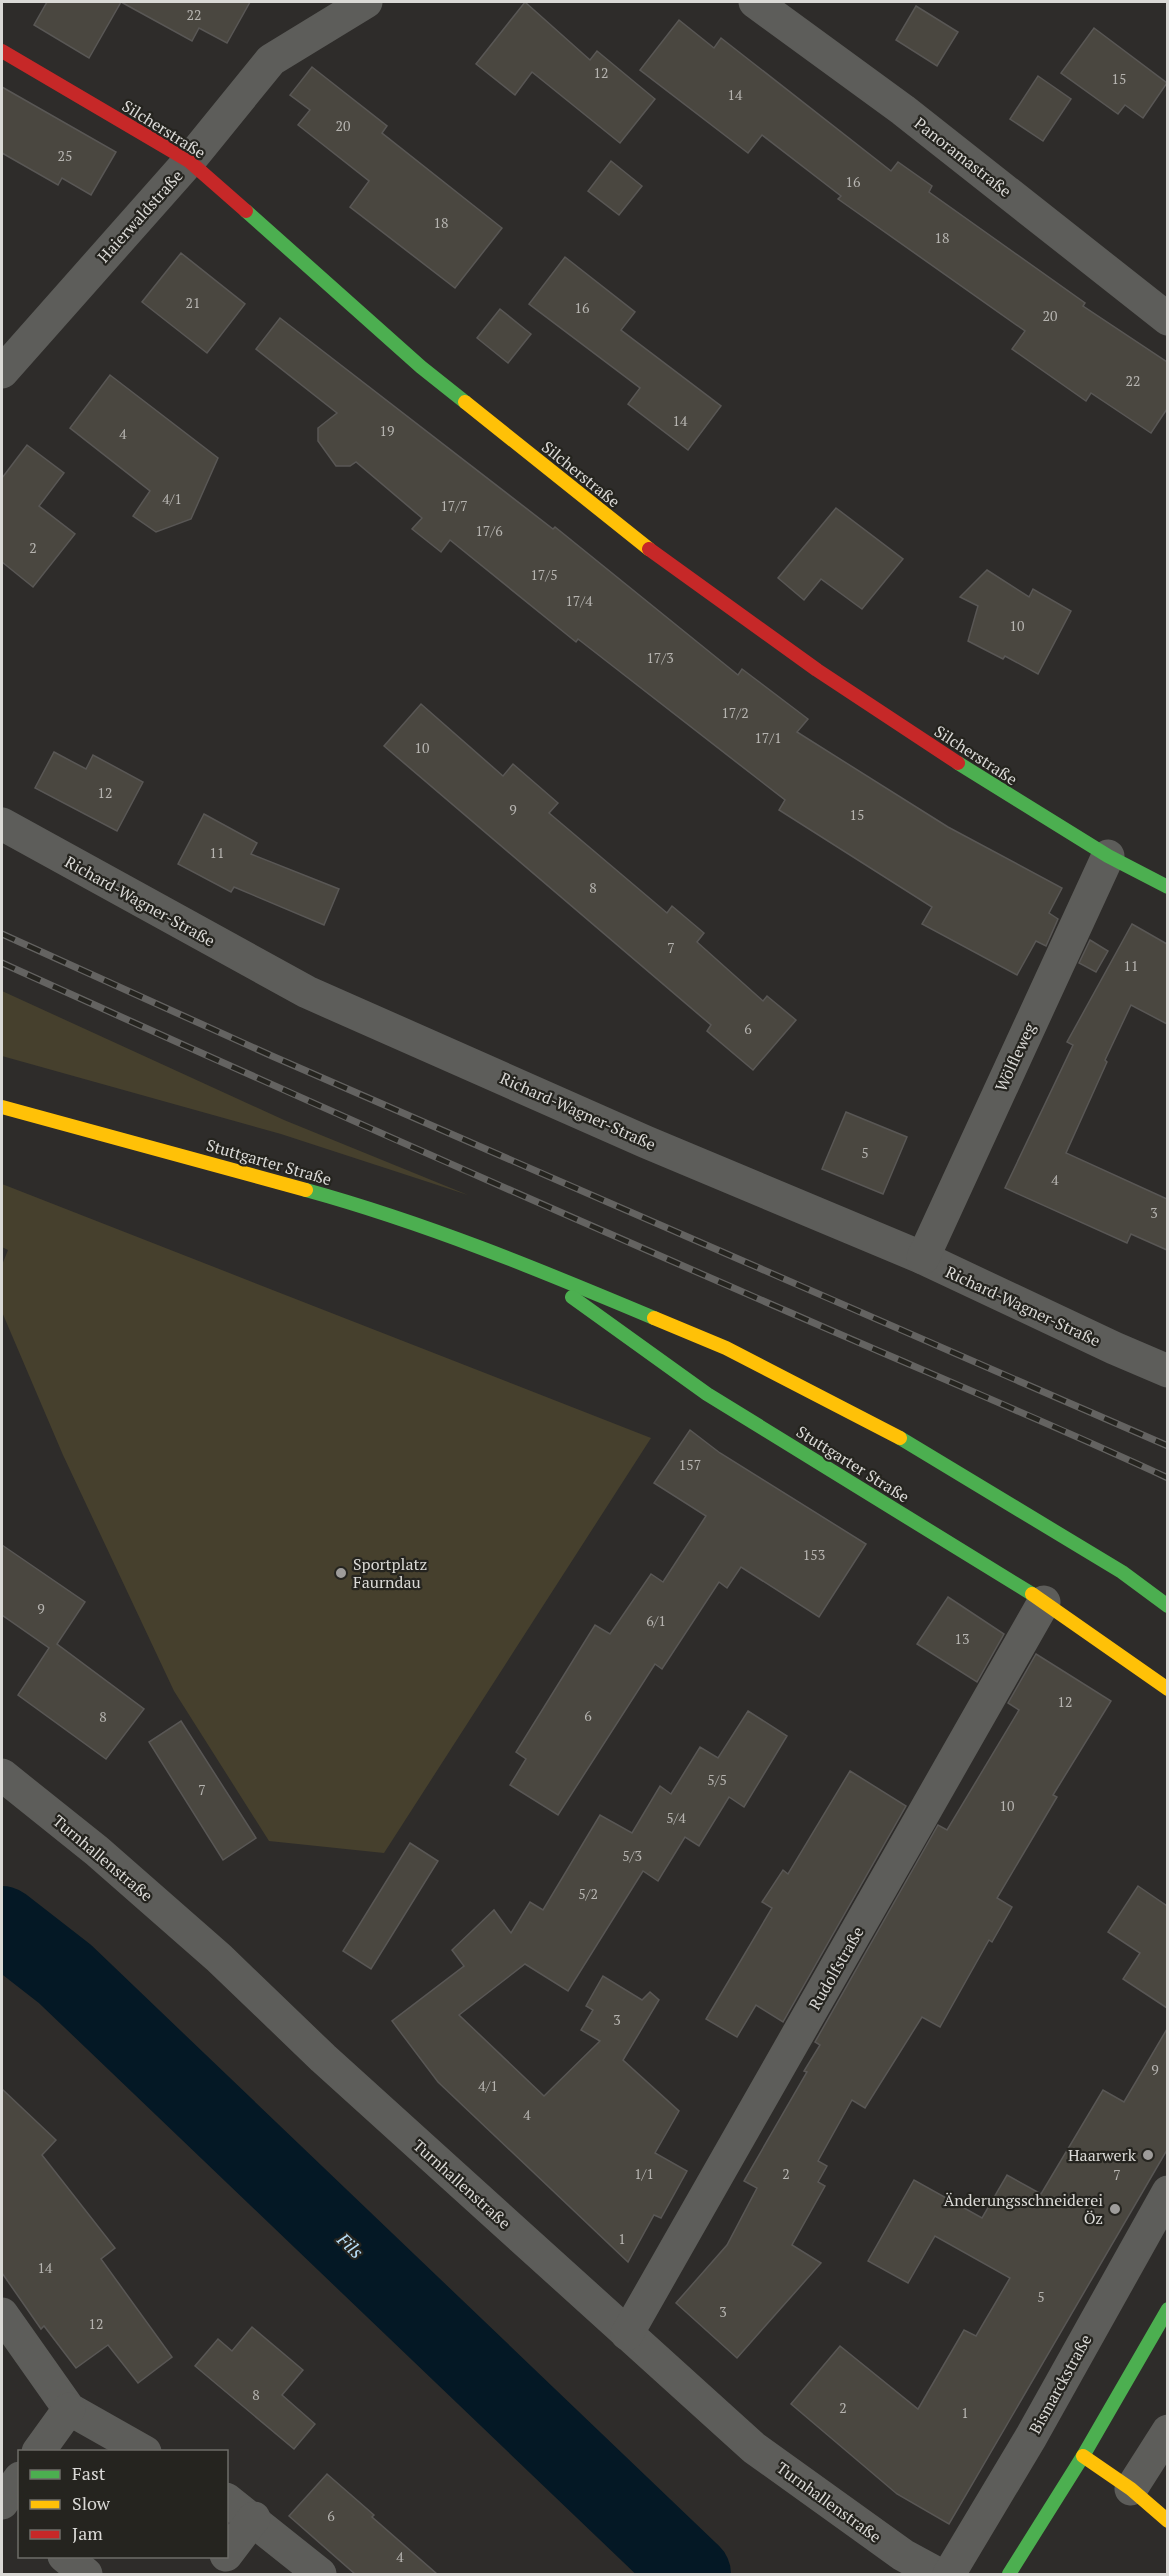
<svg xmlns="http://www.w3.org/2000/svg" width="1169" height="2576" viewBox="0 0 1169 2576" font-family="'PT Serif',serif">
	<rect width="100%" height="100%" fill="#2e2c2a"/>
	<!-- green -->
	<g fill="#46402d">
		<polygon points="2,991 284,1120 468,1195 281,1134 2,1056"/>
		<polygon points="2,1184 651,1438 384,1853 269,1841 174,1691 63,1455 2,1312 2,1265 8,1250 2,1247"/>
	</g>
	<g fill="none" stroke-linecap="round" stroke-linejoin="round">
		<!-- river -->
		<polyline stroke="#041825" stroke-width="78" points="2,1925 65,1974 692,2574"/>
	</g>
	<!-- building -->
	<g fill="#4a4740" stroke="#595755" stroke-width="1.5">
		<polygon points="47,2 121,2 89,58 34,25"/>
		<polygon points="121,2 250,2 227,43 199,28 192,41"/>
		<polygon points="525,2 590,60 597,51 655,99 620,143 532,72 515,95 476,64"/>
		<polygon points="916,6 958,32 937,66 896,40"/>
		<polygon points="679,20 714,48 721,38 891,171 898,162 932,186 929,192 1085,303 1083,306 1167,362 1167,409 1151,433 1091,393 1086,401 1012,349 1025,331 838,199 841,196 762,135 748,153 640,70"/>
		<polygon points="1094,28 1167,83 1143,118 1125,105 1118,114 1061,73"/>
		<polygon points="312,67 387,126 382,133 502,228 455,288 350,207 369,181 298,125 310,110 290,95"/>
		<polygon points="1038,76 1071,99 1043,141 1010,119"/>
		<polygon points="2,87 116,152 91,195 62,178 58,185 2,153"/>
		<polygon points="611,161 642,186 619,215 588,191"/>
		<polygon points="181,253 245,304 207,353 142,302"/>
		<polygon points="565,257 635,312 621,330 721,406 688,450 628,404 640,388 529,304"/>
		<polygon points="500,309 531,334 508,363 477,338"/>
		<polygon points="280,318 553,529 555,527 738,675 742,669 808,719 797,732 948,827 1062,888 1049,913 1058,919 1046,946 1036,941 1017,975 922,924 932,907 779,810 785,800 578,639 576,642 450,540 441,552 412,529 422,518 356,462 350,466 336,466 318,441 318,428 337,413 256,349"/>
		<polygon points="110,375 218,458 191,519 156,532 133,516 150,491 70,428"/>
		<polygon points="27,445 64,473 39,506 75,534 33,587 2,562 2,478"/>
		<polygon points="836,508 903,559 862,609 821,579 804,600 778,578"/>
		<polygon points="987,570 1029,597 1033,589 1071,611 1038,674 1005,656 1003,659 968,641 978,606 960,597"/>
		<polygon points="421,704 503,776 513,764 558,803 549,813 667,913 672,906 704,933 697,942 763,1001 767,996 796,1020 753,1070 707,1031 711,1025 384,746"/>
		<polygon points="54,752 86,769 93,755 143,782 117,831 35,788"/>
		<polygon points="204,814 257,843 251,854 339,889 324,925 234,887 231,892 178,864"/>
		<polygon points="1132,924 1167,944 1167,1024 1131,1005 1105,1060 1107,1062 1066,1153 1167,1199 1167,1250 1131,1234 1127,1243 1005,1188 1073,1045 1067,1042"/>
		<polygon points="1090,940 1108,951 1096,972 1079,963"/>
		<polygon points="846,1112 907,1137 883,1194 822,1169"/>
		<polygon points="690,1430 720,1453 866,1544 819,1617 741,1567 727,1588 719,1582 662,1669 655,1664 558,1815 510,1785 526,1759 516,1752 595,1625 610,1634 651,1574 663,1582 706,1516 654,1483"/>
		<polygon points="2,1545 85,1602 57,1644 144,1709 106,1759 18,1695 49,1648 2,1615"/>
		<polygon points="948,1597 1004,1634 977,1682 917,1644"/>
		<polygon points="1036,1654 1111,1701 1053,1795 1057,1797 997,1898 1012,1907 992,1942 989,1940 940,2027 922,2017 865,2108 852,2100 818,2161 827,2166 818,2182 825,2186 792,2245 821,2263 737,2358 676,2303 727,2245 757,2188 744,2181 807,2072 804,2071 820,2045 815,2042 938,1825 947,1830 1019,1710 1008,1703"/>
		<polygon points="748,1711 787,1736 744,1807 729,1797 699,1846 685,1837 658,1881 643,1871 568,1991 525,1964 459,2015 544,2096 600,2041 581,2030 593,2010 586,2006 603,1976 642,2000 650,1992 659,2000 623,2060 679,2111 655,2153 687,2171 661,2218 654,2215 628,2262 438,2082 392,2021 464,1966 452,1950 494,1910 511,1933 530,1902 543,1910 600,1815 632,1833 660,1786 671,1794 700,1747 718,1758"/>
		<polygon points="181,1721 256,1838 223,1860 149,1742"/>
		<polygon points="850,1771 906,1806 783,2022 756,2005 737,2037 706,2019 772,1908 762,1902 783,1870 788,1874"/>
		<polygon points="410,1843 438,1861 371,1969 343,1951"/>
		<polygon points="1138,1886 1167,1906 1167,2008 1123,1979 1140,1953 1108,1932"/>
		<polygon points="1167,2029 1167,2150 949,2524 897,2494 791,2404 840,2346 918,2409 964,2330 976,2336 1010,2278 935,2236 908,2283 868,2261 914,2180 982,2218 1007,2175 1041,2194 1103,2090 1124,2102"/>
		<polygon points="2,2089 56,2140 42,2155 115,2248 101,2259 172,2357 138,2383 108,2345 76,2368 44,2326 41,2329 2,2273"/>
		<polygon points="252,2327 303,2370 282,2395 315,2424 294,2449 195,2366 218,2339 232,2351"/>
		<polygon points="327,2474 374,2515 372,2517 437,2574 355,2574 289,2516"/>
	</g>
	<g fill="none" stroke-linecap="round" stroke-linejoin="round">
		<!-- street -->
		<g stroke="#5d5d5a" stroke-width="33">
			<polyline points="755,2 903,110 1168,319"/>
			<polyline points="2,372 189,161 271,60 366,2"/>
			<polyline points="2,824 307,992 646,1142 923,1258 1114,1348 1168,1371"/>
			<polyline points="923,1258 1108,856"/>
			<polyline points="2,1775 97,1851 219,1958 323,2058 754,2448 903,2555 938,2574"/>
			<polyline points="2,2314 69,2409 145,2452"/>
			<polyline points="627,2334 1044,1602"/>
			<polyline points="38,2452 69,2409"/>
			<polyline points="1131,2489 1168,2431"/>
			<polyline points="226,2499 320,2574"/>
			<polyline points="2,2503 20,2478"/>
			<polyline points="226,2555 254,2518"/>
			<polyline points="64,2556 86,2574"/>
			<polyline points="949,2574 1031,2437 1168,2192"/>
		</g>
		<!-- fast -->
		<g stroke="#4caf50" stroke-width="14">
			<polyline points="246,211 421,367 465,402"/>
			<polyline points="958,763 1108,856 1168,887"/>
			<path d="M 306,1190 C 426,1223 540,1270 654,1318"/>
			<polyline points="572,1297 707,1394 1032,1594"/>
			<polyline points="900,1438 1122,1572 1168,1606"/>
			<polyline points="1009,2574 1083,2456 1168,2309"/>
		</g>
		<!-- slow -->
		<g stroke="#ffc107" stroke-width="14">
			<polyline points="465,402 649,549"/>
			<polyline points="2,1107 306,1190"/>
			<polyline points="654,1318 726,1348 900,1438"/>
			<polyline points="1032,1594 1168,1689"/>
			<polyline points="1083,2456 1131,2489 1168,2521"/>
		</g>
		<!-- jam -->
		<g stroke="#c62828" stroke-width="14">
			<polyline points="2,51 189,161 246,211"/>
			<polyline points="649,549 817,670 958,763"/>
		</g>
		<!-- rail casing -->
		<g stroke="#646361" stroke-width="7">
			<g id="rail">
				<polyline points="2,934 272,1056 1168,1446"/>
				<path d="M 2,963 C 266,1083 531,1200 798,1316 C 921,1370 1045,1421 1168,1478"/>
			</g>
		</g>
		<!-- rail -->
		<use href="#rail" stroke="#25241f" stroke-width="4.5" stroke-dasharray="14" stroke-linecap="butt"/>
	</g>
	<!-- markers -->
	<g fill="#9e9c9a" stroke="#25241f" stroke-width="2">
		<circle cx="341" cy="1573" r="6"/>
		<circle cx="1148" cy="2155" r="6"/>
		<circle cx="1115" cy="2209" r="6"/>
	</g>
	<g text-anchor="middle" stroke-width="4.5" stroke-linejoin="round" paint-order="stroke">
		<!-- number labels -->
		<g font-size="14" fill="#b6b4b0">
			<text x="194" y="20">22</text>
			<text x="601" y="78">12</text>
			<text x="1119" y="84">15</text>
			<text x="735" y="100">14</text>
			<text x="343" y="131">20</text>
			<text x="65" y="161">25</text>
			<text x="853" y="187">16</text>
			<text x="441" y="228">18</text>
			<text x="942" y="243">18</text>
			<text x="193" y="308">21</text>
			<text x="582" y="313">16</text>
			<text x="1050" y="321">20</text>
			<text x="1133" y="386">22</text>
			<text x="680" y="426">14</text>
			<text x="387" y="436">19</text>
			<text x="123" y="439">4</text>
			<text x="172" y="504">4/1</text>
			<text x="454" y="511">17/7</text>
			<text x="489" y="536">17/6</text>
			<text x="33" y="553">2</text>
			<text x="544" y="580">17/5</text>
			<text x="579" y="606">17/4</text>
			<text x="1017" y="631">10</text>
			<text x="660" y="663">17/3</text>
			<text x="735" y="718">17/2</text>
			<text x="768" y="743">17/1</text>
			<text x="422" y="753">10</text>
			<text x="105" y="798">12</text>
			<text x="513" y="815">9</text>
			<text x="857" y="820">15</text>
			<text x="217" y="858">11</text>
			<text x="593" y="893">8</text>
			<text x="671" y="953">7</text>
			<text x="1131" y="971">11</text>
			<text x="748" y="1034">6</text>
			<text x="865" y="1158">5</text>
			<text x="1055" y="1185">4</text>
			<text x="1154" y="1218">3</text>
			<text x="690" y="1470">157</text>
			<text x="814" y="1560">153</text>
			<text x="41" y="1614">9</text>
			<text x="656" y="1626">6/1</text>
			<text x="962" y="1644">13</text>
			<text x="1065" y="1707">12</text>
			<text x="588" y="1721">6</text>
			<text x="103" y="1722">8</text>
			<text x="717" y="1785">5/5</text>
			<text x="202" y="1795">7</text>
			<text x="1007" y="1811">10</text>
			<text x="676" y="1823">5/4</text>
			<text x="632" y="1861">5/3</text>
			<text x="588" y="1899">5/2</text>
			<text x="617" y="2025">3</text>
			<text x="1155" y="2075">9</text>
			<text x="488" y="2091">4/1</text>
			<text x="527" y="2120">4</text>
			<text x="644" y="2179">1/1</text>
			<text x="786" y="2179">2</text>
			<text x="1117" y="2180">7</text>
			<text x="622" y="2244">1</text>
			<text x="45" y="2273">14</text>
			<text x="1041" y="2302">5</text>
			<text x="723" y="2317">3</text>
			<text x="96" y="2329">12</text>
			<text x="256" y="2400">8</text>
			<text x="843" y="2413">2</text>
			<text x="965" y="2418">1</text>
			<text x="331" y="2521">6</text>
			<text x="400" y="2562">4</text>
		</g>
		<!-- street labels -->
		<g font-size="16" fill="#dad9d6" stroke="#25241f">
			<text transform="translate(164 129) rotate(32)" y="6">Silcherstraße</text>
			<text transform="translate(963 157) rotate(38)" y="6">Panoramastraße</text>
			<text transform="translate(140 216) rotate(-48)" y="6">Haierwaldstraße</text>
			<text transform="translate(581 474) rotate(39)" y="6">Silcherstraße</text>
			<text transform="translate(976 755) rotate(33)" y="6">Silcherstraße</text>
			<text transform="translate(140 901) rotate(29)" y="6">Richard-Wagner-Straße</text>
			<text transform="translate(1015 1057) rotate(-65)" y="6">Wölfleweg</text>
			<text transform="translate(578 1111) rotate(24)" y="6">Richard-Wagner-Straße</text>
			<text transform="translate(269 1162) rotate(16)" y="6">Stuttgarter Straße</text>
			<text transform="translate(1023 1306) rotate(25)" y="6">Richard-Wagner-Straße</text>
			<text transform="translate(853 1464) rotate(32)" y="6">Stuttgarter Straße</text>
			<text transform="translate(103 1858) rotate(40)" y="6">Turnhallenstraße</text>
			<text transform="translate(836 1968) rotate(-60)" y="6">Rudolfstraße</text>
			<text transform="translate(462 2184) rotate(42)" y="6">Turnhallenstraße</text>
			<text transform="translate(1060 2384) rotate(-61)" y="6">Bismarckstraße</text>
			<text transform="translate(829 2502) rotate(36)" y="6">Turnhallenstraße</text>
		</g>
		<!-- poi labels -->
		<g font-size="16" fill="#dad9d6" stroke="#25241f" text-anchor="end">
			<text x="353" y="1570" text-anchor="start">Sportplatz<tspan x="353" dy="18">Faurndau</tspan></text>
			<text x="1136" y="2161">Haarwerk</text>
			<text x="1103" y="2206">Änderungsschneiderei<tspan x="1103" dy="18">Öz</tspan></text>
		</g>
		<!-- water labels -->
		<g font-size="18" font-style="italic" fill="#b9def7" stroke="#25241f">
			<text transform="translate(350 2246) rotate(44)" y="6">Fils</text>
		</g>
	</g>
	<!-- border -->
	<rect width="1169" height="2576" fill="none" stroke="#dad9d6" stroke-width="6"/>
	<!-- legend -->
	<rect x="18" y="2450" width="210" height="108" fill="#25241f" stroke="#6d6c68" stroke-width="1.5"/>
	<rect x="30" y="2470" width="30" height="9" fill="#4caf50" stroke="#6d6c68" stroke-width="1.5"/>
	<text x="72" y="2480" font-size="18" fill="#dad9d6">Fast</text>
	<rect x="30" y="2500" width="30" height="9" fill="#ffc107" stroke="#6d6c68" stroke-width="1.5"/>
	<text x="72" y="2510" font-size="18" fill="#dad9d6">Slow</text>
	<rect x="30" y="2530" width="30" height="9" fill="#c62828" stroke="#6d6c68" stroke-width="1.5"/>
	<text x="72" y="2540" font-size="18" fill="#dad9d6">Jam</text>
</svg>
